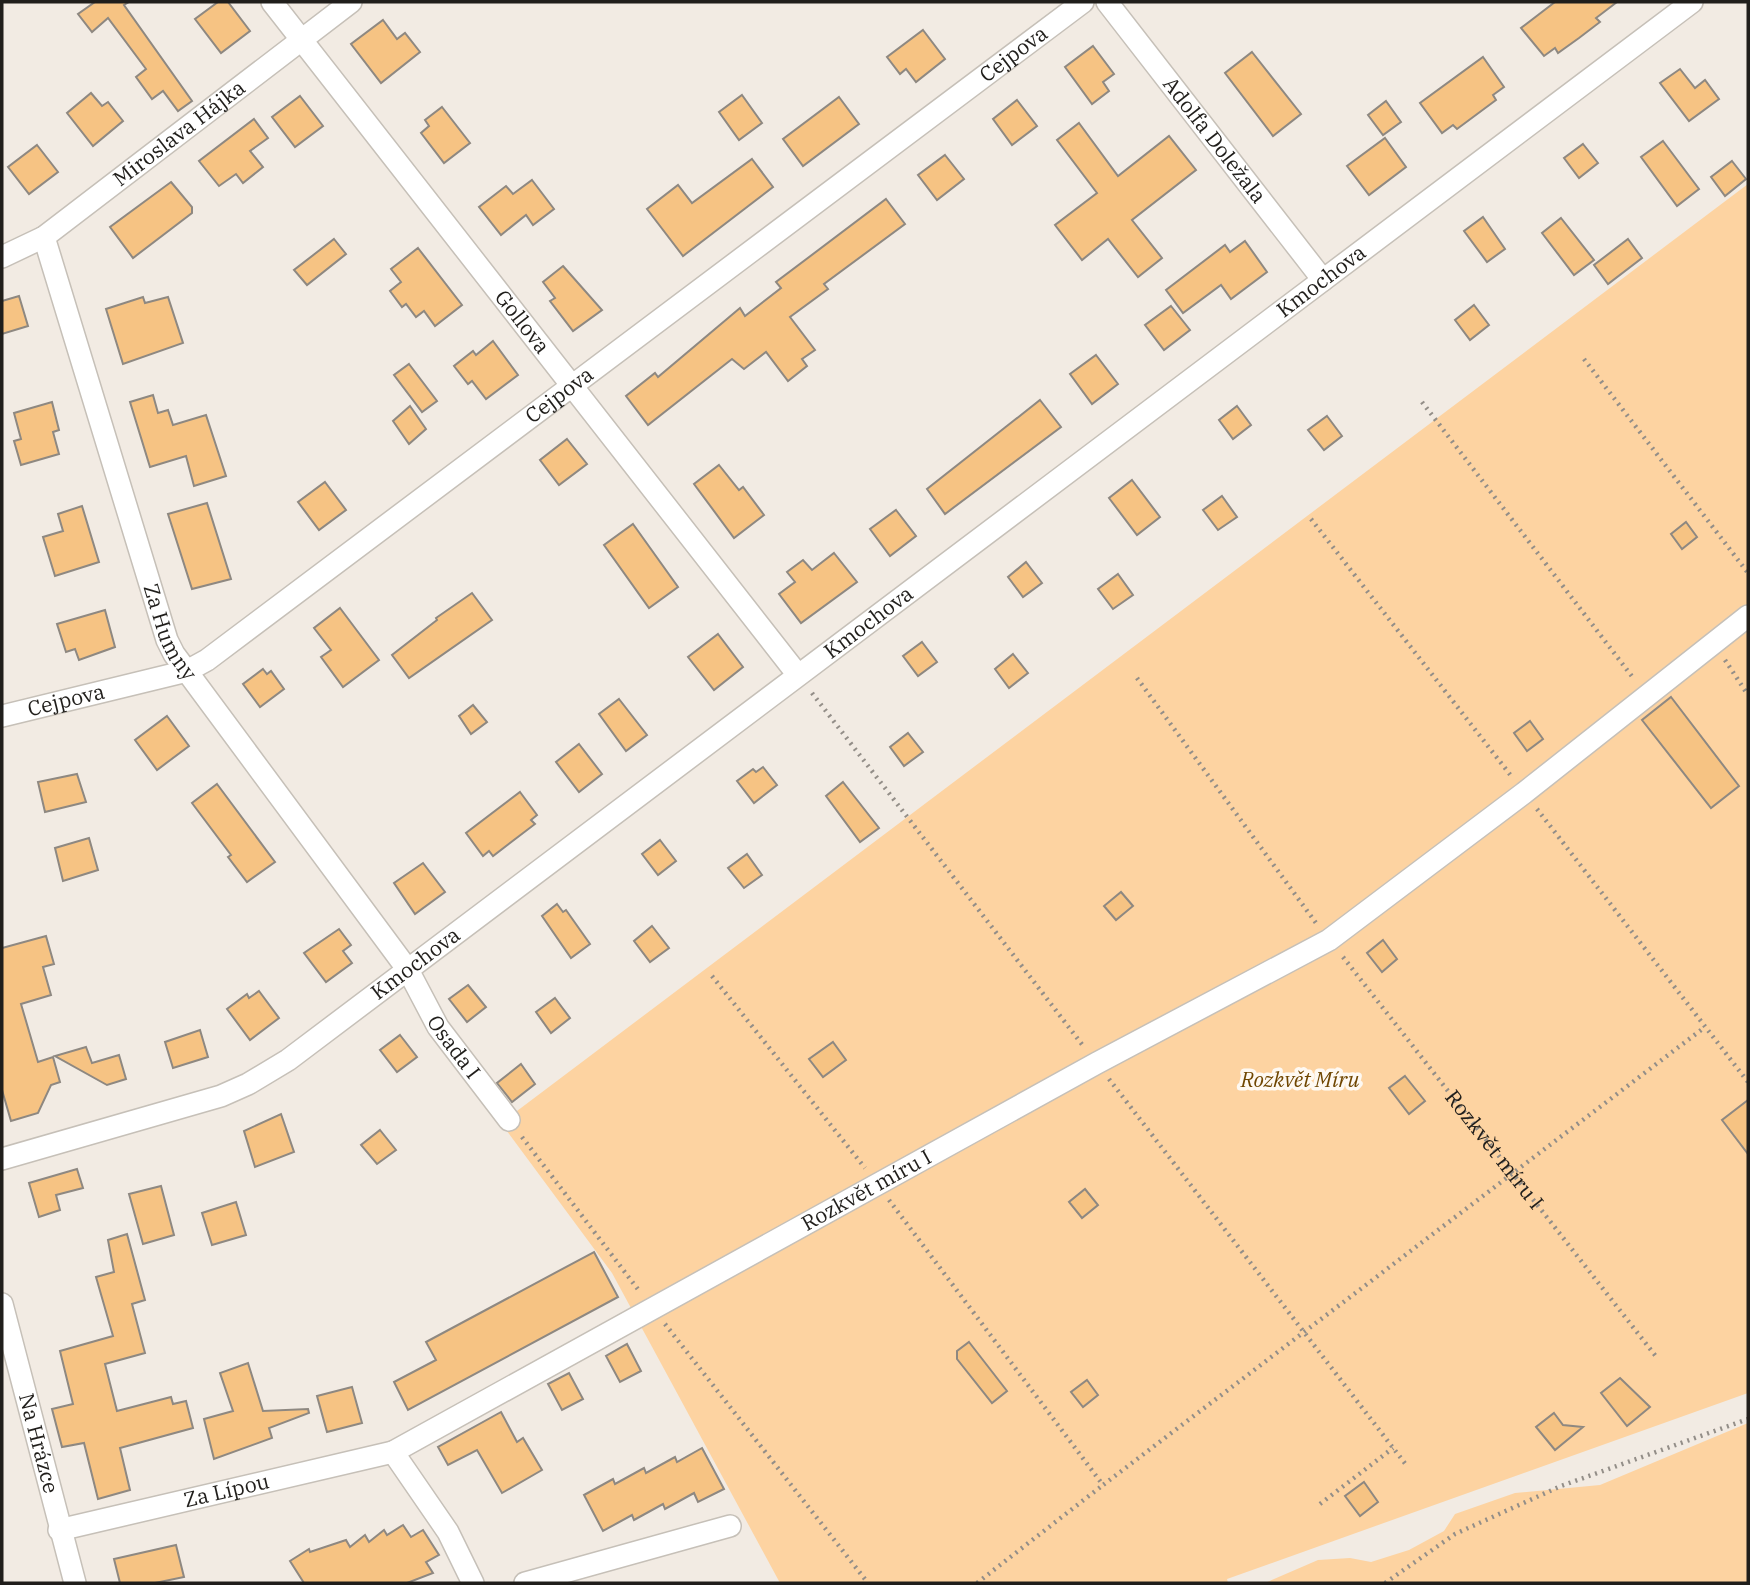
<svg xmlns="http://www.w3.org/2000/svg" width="1750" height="1585" viewBox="0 0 1750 1585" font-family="'IBM Plex Serif',serif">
	<rect width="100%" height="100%" fill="#f2ebe3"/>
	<!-- green -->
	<g fill="#fdd3a1">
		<polygon points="1748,184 1748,1393 1227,1579 1228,1583 780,1583 612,1273 501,1123"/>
		<polygon points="1748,1423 1748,1583 1265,1583 1318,1560 1350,1558 1371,1562 1409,1550 1444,1531 1455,1514 1515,1493 1600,1485"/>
	</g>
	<!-- building -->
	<g fill="#f6c383" stroke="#8e8881" stroke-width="2">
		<polygon points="95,2 129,2 124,5 192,101 178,111 163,91 152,99 136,77 146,69 108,18 92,32 78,14"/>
		<polygon points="218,2 228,2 250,31 221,53 195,19"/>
		<polygon points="1555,2 1617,2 1596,18 1600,22 1579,38 1558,53 1555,48 1544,56 1521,28"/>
		<polygon points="383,20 397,39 405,33 420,52 381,83 351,44"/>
		<polygon points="923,30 945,59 916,82 906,69 900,74 887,57"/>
		<polygon points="1093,46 1114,74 1103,82 1109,91 1092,104 1065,67"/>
		<polygon points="1252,52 1301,114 1273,136 1225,73"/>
		<polygon points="1483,57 1504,87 1493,95 1496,100 1457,129 1453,125 1442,133 1420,103"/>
		<polygon points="1680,69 1695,88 1705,80 1719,99 1689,121 1660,83"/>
		<polygon points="91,93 102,106 108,102 123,121 93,146 67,113"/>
		<polygon points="742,95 762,123 739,140 719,112"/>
		<polygon points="300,96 323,126 295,147 272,117"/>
		<polygon points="839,97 859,124 803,166 783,139"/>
		<polygon points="1017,100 1037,126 1012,145 993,119"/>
		<polygon points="1386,101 1401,122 1383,135 1368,115"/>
		<polygon points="442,107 470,143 444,163 421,133 429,126 425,120"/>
		<polygon points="254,119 268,138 250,151 263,167 243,183 236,174 219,186 199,161"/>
		<polygon points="1079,123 1118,176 1169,136 1196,170 1132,220 1162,258 1138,277 1108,239 1082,260 1055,225 1097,193 1057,140"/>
		<polygon points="1385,138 1406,167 1369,195 1347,166"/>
		<polygon points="1663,141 1699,189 1677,206 1641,157"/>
		<polygon points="1583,144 1598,163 1579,178 1564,158"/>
		<polygon points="37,145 58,172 29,194 8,167"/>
		<polygon points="945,155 964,179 937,200 918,175"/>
		<polygon points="752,159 773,187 683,256 647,209 678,185 692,203"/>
		<polygon points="1732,161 1746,179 1725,196 1711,177"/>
		<polygon points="532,180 554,209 533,225 526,215 501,235 479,207 506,186 513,194"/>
		<polygon points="171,182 192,207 192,213 133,258 110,227"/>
		<polygon points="886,199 905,224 824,284 828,289 790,317 815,350 802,359 807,366 788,381 766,352 744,369 732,359 648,425 626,396 655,373 658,377 740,308 745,316 781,288 776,282"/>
		<polygon points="1483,217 1505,249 1487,262 1464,231"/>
		<polygon points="1561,218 1594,260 1574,275 1542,233"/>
		<polygon points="334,239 346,254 307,285 294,270"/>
		<polygon points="1628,239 1642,258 1608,284 1594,265"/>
		<polygon points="1245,241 1267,272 1231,299 1221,285 1183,313 1166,290 1225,245 1230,252"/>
		<polygon points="418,248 462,305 435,326 424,311 416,317 406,304 402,307 390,291 401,282 391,269"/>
		<polygon points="563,266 602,310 573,331 550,301 555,298 543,282"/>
		<polygon points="19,296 28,326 2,334 2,301"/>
		<polygon points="143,297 145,303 168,297 183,343 123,364 106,309"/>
		<polygon points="1474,305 1489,325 1470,340 1455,320"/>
		<polygon points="1171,306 1190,330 1164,350 1145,325"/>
		<polygon points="493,341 518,375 486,399 472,381 468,384 454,366 473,351 476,355"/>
		<polygon points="1096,355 1118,384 1092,404 1070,374"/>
		<polygon points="409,364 437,401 422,412 394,375"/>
		<polygon points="153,395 158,413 168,410 173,425 206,415 226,476 194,486 186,456 150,467 130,402"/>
		<polygon points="1040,400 1061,427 945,514 927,489"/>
		<polygon points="52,402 59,430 53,432 59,454 21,465 14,441 21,439 14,413"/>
		<polygon points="410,406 426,429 409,444 393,421"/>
		<polygon points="1237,406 1251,425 1233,439 1219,420"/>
		<polygon points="1327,416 1342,436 1324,450 1308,430"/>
		<polygon points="567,439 587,464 559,485 540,460"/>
		<polygon points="719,465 739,490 743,487 764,515 734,538 694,484"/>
		<polygon points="1132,480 1160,517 1137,535 1109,498"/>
		<polygon points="325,482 346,510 319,530 298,502"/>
		<polygon points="1222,496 1237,517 1218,530 1203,510"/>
		<polygon points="207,503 231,579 192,589 168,514"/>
		<polygon points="82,506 99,562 55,576 43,537 63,531 58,514"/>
		<polygon points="896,510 916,536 890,556 870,529"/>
		<polygon points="1686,522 1697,537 1682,549 1671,534"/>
		<polygon points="633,524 678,587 649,608 604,545"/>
		<polygon points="834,553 857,582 801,623 779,594 795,582 787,572 803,560 812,570"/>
		<polygon points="1026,562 1042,583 1023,597 1008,577"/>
		<polygon points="1118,574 1133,595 1113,609 1098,589"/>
		<polygon points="472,593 492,620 409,678 392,655 437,620 436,618"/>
		<polygon points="340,608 379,660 343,687 321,657 331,650 314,628"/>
		<polygon points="105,610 115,647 79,660 75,649 66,652 57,624"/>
		<polygon points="718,634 743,667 714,690 688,657"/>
		<polygon points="922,642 937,662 918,676 903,656"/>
		<polygon points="1013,654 1028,673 1009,688 995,669"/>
		<polygon points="263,669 267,674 271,671 284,689 260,707 243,684"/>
		<polygon points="1671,697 1739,786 1711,808 1642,720"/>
		<polygon points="619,699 647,735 626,751 599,714"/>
		<polygon points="473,705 487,722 471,734 459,716"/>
		<polygon points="167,716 189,746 157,770 135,740"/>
		<polygon points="1530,721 1543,739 1527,751 1514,733"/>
		<polygon points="908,733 923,752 904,766 890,747"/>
		<polygon points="579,744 602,774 579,792 556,762"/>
		<polygon points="763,767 777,785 754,803 737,781 753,769 756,772"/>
		<polygon points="77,774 86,802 45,812 38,782"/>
		<polygon points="843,782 879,828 860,842 826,796"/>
		<polygon points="217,784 275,862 247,882 228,857 231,855 192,803"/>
		<polygon points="520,792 537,815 531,820 535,824 493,856 489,851 483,856 466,833"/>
		<polygon points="89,838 98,870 63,881 55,848"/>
		<polygon points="660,840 676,861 658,875 642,854"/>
		<polygon points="747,854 762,875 744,888 728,868"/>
		<polygon points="423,863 445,892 415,914 394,883"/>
		<polygon points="1121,892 1133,906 1116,920 1104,906"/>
		<polygon points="557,904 563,912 566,910 590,944 571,958 542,916"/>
		<polygon points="652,926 669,948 650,962 634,941"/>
		<polygon points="339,929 351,945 343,951 352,963 326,982 304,953"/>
		<polygon points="46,936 54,964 43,967 51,995 21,1004 38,1062 53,1057 60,1082 51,1085 38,1113 11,1121 2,1090 2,948"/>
		<polygon points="1383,940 1397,959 1382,972 1367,953"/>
		<polygon points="468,985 486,1007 467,1022 449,999"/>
		<polygon points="259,991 279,1018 250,1040 227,1009 247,994 249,998"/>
		<polygon points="555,998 570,1018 551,1033 536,1012"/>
		<polygon points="200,1030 208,1057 173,1068 165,1042"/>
		<polygon points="400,1035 417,1057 397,1072 380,1050"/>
		<polygon points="833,1042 846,1060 823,1077 809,1059"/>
		<polygon points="86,1047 92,1063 119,1055 126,1079 107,1085 55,1056"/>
		<polygon points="521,1064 535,1084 512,1102 497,1083"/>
		<polygon points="1405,1076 1425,1101 1409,1114 1389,1088"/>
		<polygon points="1748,1100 1748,1154 1722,1120"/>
		<polygon points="281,1114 294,1152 255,1167 244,1131"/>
		<polygon points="380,1130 396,1150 377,1164 361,1145"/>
		<polygon points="77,1169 83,1188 56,1195 60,1210 39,1217 29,1183"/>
		<polygon points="161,1186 174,1235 143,1244 129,1194"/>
		<polygon points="1085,1189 1098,1205 1082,1218 1069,1202"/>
		<polygon points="236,1202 246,1235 212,1245 202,1213"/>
		<polygon points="127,1234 145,1300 132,1304 145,1353 105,1364 117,1411 171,1397 173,1404 186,1401 193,1428 120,1448 130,1490 98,1499 84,1443 62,1447 52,1409 73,1404 60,1351 113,1336 96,1277 114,1272 108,1240"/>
		<polygon points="594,1252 618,1297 408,1410 394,1382 436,1360 426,1342"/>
		<polygon points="969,1342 1007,1391 992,1403 957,1359 957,1351"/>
		<polygon points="627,1344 641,1371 620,1382 606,1356"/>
		<polygon points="248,1363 263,1411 308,1409 309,1413 269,1428 272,1438 214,1459 204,1419 233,1411 220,1373"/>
		<polygon points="569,1373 583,1399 562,1410 548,1384"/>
		<polygon points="1620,1378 1650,1407 1627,1426 1601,1393"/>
		<polygon points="1087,1380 1098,1395 1083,1407 1071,1392"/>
		<polygon points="352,1387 362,1423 327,1432 317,1396"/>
		<polygon points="501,1412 517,1442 523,1438 542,1470 502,1493 477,1450 448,1465 438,1447"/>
		<polygon points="1554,1413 1563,1425 1583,1427 1555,1450 1536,1427"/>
		<polygon points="702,1448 724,1489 698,1502 694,1493 665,1509 663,1504 634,1520 632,1515 603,1531 584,1495 613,1479 615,1484 644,1468 646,1473 675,1457 677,1462"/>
		<polygon points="1364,1482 1378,1502 1360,1516 1345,1496"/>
		<polygon points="403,1525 411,1537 423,1530 439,1555 426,1562 433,1573 407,1583 304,1583 290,1561 309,1549 310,1552 346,1540 350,1547 365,1535 369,1542 384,1530 387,1535"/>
		<polygon points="176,1545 184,1577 155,1583 120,1583 114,1559"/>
	</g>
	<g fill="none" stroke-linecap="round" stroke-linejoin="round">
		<!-- street casing -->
		<g stroke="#c6c0b8" stroke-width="24">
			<g id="street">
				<path id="s2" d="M 272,2 L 798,675"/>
				<path id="s3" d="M 1107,2 L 1323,280"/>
				<path id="s4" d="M 44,237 L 167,640 L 174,654 L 408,970 L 438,1027 L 509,1120"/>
				<path id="s5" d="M 2,257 L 44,237 L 351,2"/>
				<path id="s6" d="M 2,716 L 187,671 L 207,660 L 1083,2"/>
				<path id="s7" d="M 2,1159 L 221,1096 L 248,1084 L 288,1060 L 1692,2"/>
				<path id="s8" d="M 2,1304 L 75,1583"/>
				<path id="s9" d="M 393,1452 L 1097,1063 L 1329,940 L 1524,793 L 1748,616"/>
				<path id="s10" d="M 59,1530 L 393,1452 L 448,1532 L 473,1583"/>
				<polyline points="525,1583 730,1526"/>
			</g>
		</g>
		<!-- path -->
		<g stroke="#938e88" stroke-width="4.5" stroke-dasharray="2 5" stroke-linecap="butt">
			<polyline points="1584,359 1748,573"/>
			<polyline points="1422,402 1634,679"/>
			<polyline points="1311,519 1512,777"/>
			<polyline points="1725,660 1748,695"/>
			<polyline points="1137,678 1316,923"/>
			<polyline points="812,693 1084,1047"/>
			<polyline points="1537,809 1748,1082"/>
			<path id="s1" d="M 1343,957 L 1658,1359"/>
			<polyline points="712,976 865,1168"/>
			<polyline points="1109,1079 1407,1466"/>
			<polyline points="522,1137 640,1292"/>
			<polyline points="889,1200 1103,1485 1705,1027"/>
			<polyline points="665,1324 868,1583"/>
			<polyline points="1320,1504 1393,1448"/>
			<polyline points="977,1583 1103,1485"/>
			<polyline points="1385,1583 1455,1534 1561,1486 1748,1419"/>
		</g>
		<!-- street -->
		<use href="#street" stroke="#fff" stroke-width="21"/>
	</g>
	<g text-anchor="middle" stroke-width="7" stroke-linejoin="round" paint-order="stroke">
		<!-- street labels -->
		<g font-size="21" fill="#201e1b" stroke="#fef9f2">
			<text dy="7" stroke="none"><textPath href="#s6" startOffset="1222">Cejpova</textPath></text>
			<text dy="7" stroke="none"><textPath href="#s5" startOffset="217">Miroslava Hájka</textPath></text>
			<text dy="7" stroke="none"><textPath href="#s3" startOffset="175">Adolfa Doležala</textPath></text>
			<text dy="7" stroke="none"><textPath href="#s7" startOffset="1598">Kmochova</textPath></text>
			<text dy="7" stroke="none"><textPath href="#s2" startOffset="406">Gollova</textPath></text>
			<text dy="7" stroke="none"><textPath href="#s6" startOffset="654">Cejpova</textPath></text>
			<text dy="7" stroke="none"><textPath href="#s7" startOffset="1031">Kmochova</textPath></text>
			<text dy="7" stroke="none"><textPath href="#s4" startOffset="415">Za Humny</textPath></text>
			<text dy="7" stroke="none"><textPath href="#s6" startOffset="66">Cejpova</textPath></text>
			<text dy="7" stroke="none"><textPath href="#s7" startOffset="464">Kmochova</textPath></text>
			<text dy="7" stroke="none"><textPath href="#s4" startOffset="920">Osada I</textPath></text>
			<text dy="7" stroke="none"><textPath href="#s1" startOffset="245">Rozkvět míru I</textPath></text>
			<text dy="7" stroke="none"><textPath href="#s9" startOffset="541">Rozkvět míru I</textPath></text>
			<text dy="7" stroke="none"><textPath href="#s8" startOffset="144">Na Hrázce</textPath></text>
			<text dy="7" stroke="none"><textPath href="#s10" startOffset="172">Za Lípou</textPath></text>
		</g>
		<!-- park labels -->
		<g font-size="21" font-style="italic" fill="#6f4600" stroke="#fef9f2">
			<text x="1300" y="1087">Rozkvět Míru</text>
		</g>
	</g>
	<!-- border -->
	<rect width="1750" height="1585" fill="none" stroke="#201e1b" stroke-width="7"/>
</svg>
